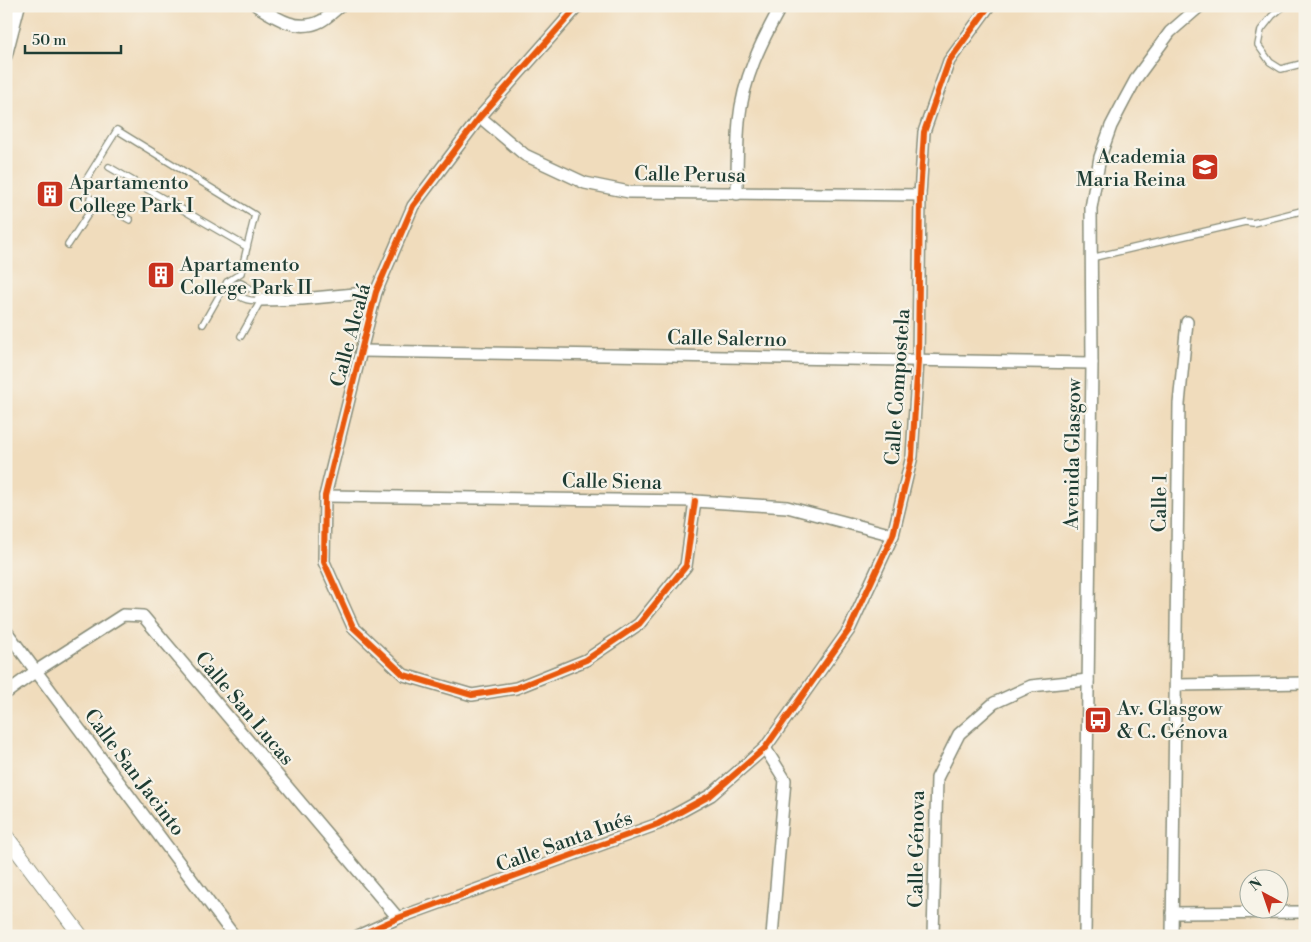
<svg xmlns="http://www.w3.org/2000/svg" width="1311" height="942" viewBox="0 0 1311 942" font-family="'Libre Bodoni',serif">
	<rect width="100%" height="100%" fill="#f7f3e8"/>
	<filter id="ink" filterUnits="userSpaceOnUse"><feTurbulence type="fractalNoise" baseFrequency=".02" numOctaves="2"/><feDisplacementMap in="SourceGraphic" scale="10" xChannelSelector="R" yChannelSelector="G"/><feConvolveMatrix kernelMatrix="1 2 1 2 8 2 1 2 1" color-interpolation-filters="sRGB"/></filter>
	<filter id="wash" filterUnits="userSpaceOnUse"><feTurbulence type="fractalNoise" baseFrequency=".0096" numOctaves="4" result="noise"/><feDisplacementMap in="SourceGraphic" scale="20" xChannelSelector="R" yChannelSelector="G"/><feGaussianBlur stdDeviation="1.12" result="paint"/><feColorMatrix in="noise" values="0 0 0 0 0 0 0 0 0 0 0 0 0 0 0 0 0 1.4 0 .05"/><feComposite in="paint" operator="in"/></filter>
	<g filter="url(#wash)">
		<rect width="100%" height="100%" fill="#f0dcbc"/>
	</g>
	<g filter="url(#ink)">
		<g fill="none" stroke-linecap="round" stroke-linejoin="round">
			<!-- service casing -->
			<g stroke="#888c78" stroke-width="8">
				<g id="service">
					<polyline points="1284,6 1272,16 1261,30 1258,45 1270,62 1281,69 1305,63"/>
					<polyline points="109,167 247,247 241,273 227,282"/>
					<polyline points="84,183 117,130 255,215 247,247"/>
					<polyline points="90,198 130,220"/>
					<polyline points="68,245 96,202"/>
					<polyline points="1091,258 1245,222 1253,223 1305,210"/>
					<path d="M 231,285 C 237,298 247,302 261,300"/>
					<polyline points="203,324 227,282 231,285 241,283 254,291 261,300"/>
					<polyline points="241,336 261,300"/>
				</g>
			</g>
			<!-- minor casing -->
			<g stroke="#888c78" stroke-width="14">
				<g id="minor">
					<path d="M 257,6 C 276,18 298,33 321,21 C 327,18 334,11 340,6"/>
					<polyline points="578,6 480,117 413,206 376,292 361,351 325,496 324,562 353,627 404,675 472,695 516,688 586,660 639,624 686,566 695,501"/>
					<polyline points="6,56 19,6"/>
					<polyline points="480,117 525,155 585,183 629,192 920,195"/>
					<path d="M 737,194 C 737,169 737,145 739,121 C 743,79 761,42 781,6"/>
					<polyline points="261,300 302,299 376,292"/>
					<polyline points="361,351 1092,363"/>
					<polyline points="325,496 695,501 787,507 893,535"/>
					<polyline points="6,631 234,936"/>
					<polyline points="1176,685 1305,683"/>
					<polyline points="6,693 36,671 123,615 143,616 398,918"/>
					<polyline points="765,748 785,780 772,936"/>
					<polyline points="1172,913 1305,912"/>
					<polyline points="358,936 398,918 658,824 711,795 765,748 849,630 893,535 912,456 918,360 920,195 924,132 949,61 989,6"/>
					<polyline points="933,936 937,778 959,734 994,703 1031,686 1088,680"/>
					<polyline points="1085,936 1092,363 1091,208 1100,157 1111,126 1124,101 1137,77 1170,32 1200,6"/>
					<polyline points="1172,936 1179,404 1187,322"/>
				</g>
			</g>
			<!-- tertiary casing -->
			<g stroke="#888c78" stroke-width="16">
				<polyline id="tertiary" points="6,836 81,936"/>
			</g>
			<!-- service -->
			<use href="#service" stroke="#fff" stroke-width="5.5"/>
			<!-- minor -->
			<use href="#minor" stroke="#fff" stroke-width="11"/>
			<!-- tertiary -->
			<use href="#tertiary" stroke="#fff" stroke-width="14"/>
			<!-- cycleway casing -->
			<g stroke="#f7f3e8" stroke-width="9">
				<g id="cycleway">
					<polyline points="578,6 480,117 413,206 376,292 361,351 325,496 324,562 353,627 404,675 472,695 516,688 586,660 639,624 686,566 695,501"/>
					<polyline points="358,936 398,918 658,824 711,795 765,748 849,630 893,535 912,456 918,360 920,195 924,132 949,61 989,6"/>
				</g>
			</g>
			<!-- cycleway -->
			<use href="#cycleway" stroke="#e8590c" stroke-width="6"/>
		</g>
	</g>
	<!-- icons -->
	<defs>
		<g id="school-square" transform="scale(1.4375)"><rect x="-9" y="-9" width="18" height="18" rx="4" fill="#c8321e" stroke="#f7f3e8"/><path d="M0-5L7-2L0 1L-7-2ZM-4 1L0 2.5L4 1V4Q0 6-4 4Z" fill="#fff"/></g>
		<g id="building-square" transform="scale(1.4375)"><rect x="-9" y="-9" width="18" height="18" rx="4" fill="#c8321e" stroke="#f7f3e8"/><path d="M-4-6H4V6H1V3H-1V6H-4ZM-2.5-4.3h1.7v1.8h-1.7ZM.8-4.3h1.7v1.8H.8ZM-2.5-1h1.7V.8h-1.7ZM.8-1h1.7V.8H.8Z" fill="#fff"/></g>
		<g id="bus-square" transform="scale(1.4375)"><rect x="-9" y="-9" width="18" height="18" rx="4" fill="#c8321e" stroke="#f7f3e8"/><path d="M-5-6H5V4H4V6H2V4H-2V6H-4V4H-5ZM-3.5-4V0h7V-4ZM-3.5 1.2v1.5H-2V1.2ZM2 1.2v1.5H3.5V1.2Z" fill="#fff"/></g>
	</defs>
	<g fill-rule="evenodd">
		<use href="#school-square" x="1205" y="167"/>
		<use href="#building-square" x="50" y="194"/>
		<use href="#building-square" x="161" y="275"/>
		<use href="#bus-square" x="1098" y="720"/>
	</g>
	<g text-anchor="middle" stroke-width="4.5" stroke-linejoin="round" paint-order="stroke">
		<!-- poi labels -->
		<g font-size="20" fill="#1f3d34" stroke="#f7f3e8" text-anchor="start">
			<text x="1186" y="163" text-anchor="end">Academia<tspan x="1186" dy="23">Maria Reina</tspan></text>
			<text x="69" y="189">Apartamento<tspan x="69" dy="23">College Park I</tspan></text>
			<text x="180" y="271">Apartamento<tspan x="180" dy="23">College Park II</tspan></text>
			<text x="1117" y="715">Av. Glasgow<tspan x="1117" dy="23">&amp; C. Génova</tspan></text>
		</g>
		<!-- street labels -->
		<g font-size="20" fill="#1f3d34" stroke="#f7f3e8">
			<text transform="translate(690 174) rotate(1)" y="7">Calle Perusa</text>
			<text transform="translate(350 335) rotate(-75)" y="7">Calle Alcalá</text>
			<text transform="translate(727 338) rotate(1)" y="7">Calle Salerno</text>
			<text transform="translate(897 387) rotate(-86)" y="7">Calle Compostela</text>
			<text transform="translate(1072 454) rotate(-89)" y="7">Avenida Glasgow</text>
			<text transform="translate(612 481) rotate(1)" y="7">Calle Siena</text>
			<text transform="translate(1159 503) rotate(-89)" y="7">Calle 1</text>
			<text transform="translate(245 708) rotate(50)" y="7">Calle San Lucas</text>
			<text transform="translate(135 772) rotate(53)" y="7">Calle San Jacinto</text>
			<text transform="translate(564 841) rotate(-20)" y="7">Calle Santa Inés</text>
			<text transform="translate(916 849) rotate(-89)" y="7">Calle Génova</text>
		</g>
	</g>
	<!-- margin -->
	<rect width="1311" height="942" fill="none" stroke="#f7f3e8" stroke-width="25"/>
	<!-- north arrow -->
	<g transform="translate(1264 894) rotate(320)"><circle r="24" fill="#f7f3e8" stroke="#a1aaa0"/>
	<path d="M0-4L9 19L0 12L-9 19Z" fill="#c8321e"/>
	<text y="-8" font-size="14" font-weight="bold" text-anchor="middle" fill="#1f3d34">N</text>
	</g>
	<!-- scale -->
	<path d="M25 45v8h96v-8" fill="none" stroke="#1f3d34" stroke-width="2.5"/>
	<text x="32" y="45" font-size="15" fill="#1f3d34" stroke="#f7f3e8" stroke-width="4" paint-order="stroke">50 m</text>
</svg>
